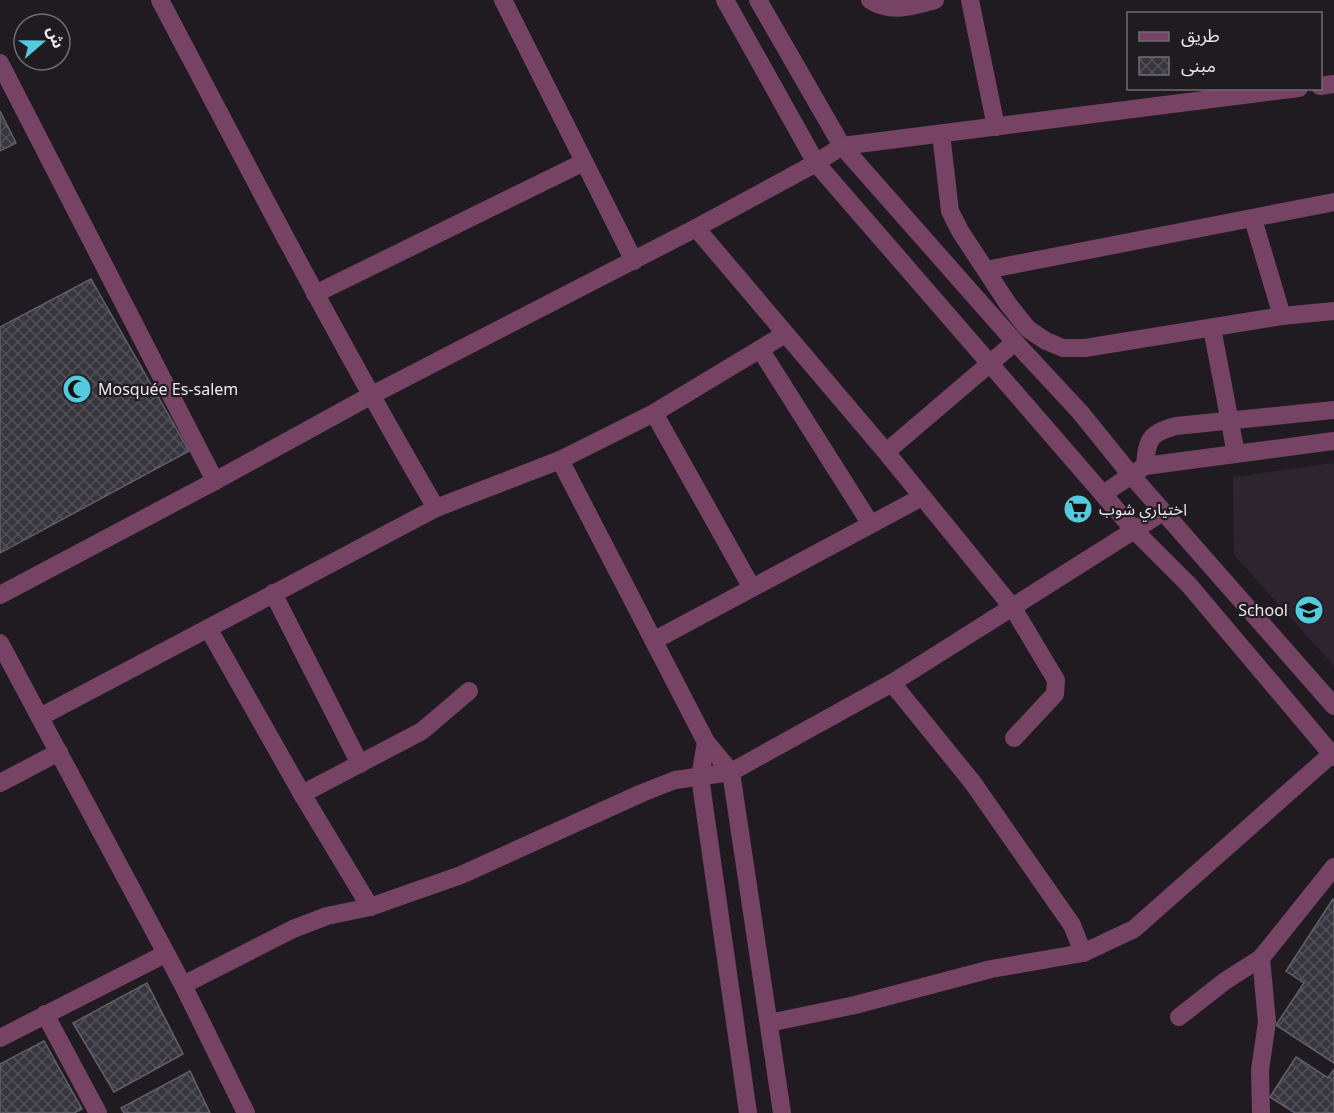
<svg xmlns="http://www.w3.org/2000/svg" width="1334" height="1113" viewBox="0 0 1334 1113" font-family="'Noto Sans','Noto Sans Arabic',sans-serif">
	<defs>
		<pattern id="building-cross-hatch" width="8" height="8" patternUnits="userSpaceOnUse" patternTransform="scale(1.5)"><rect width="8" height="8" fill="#37353d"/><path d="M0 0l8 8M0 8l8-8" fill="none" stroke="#545259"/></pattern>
	</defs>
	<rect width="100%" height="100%" fill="#201b21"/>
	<!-- built -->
	<polygon fill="#2d242f" points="1334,463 1334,666 1234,555 1233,477"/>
	<!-- building -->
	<g fill="url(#building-cross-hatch)" stroke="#626068" stroke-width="1.5">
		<polygon points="0,111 16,143 0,151"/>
		<polygon points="91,279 189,451 0,553 0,327"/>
		<polygon points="1333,899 1334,900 1334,1063 1276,1025 1304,983 1286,971"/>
		<polygon points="147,983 183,1054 114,1092 73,1023"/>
		<polygon points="44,1041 82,1109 74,1113 0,1113 0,1064"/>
		<polygon points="1296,1057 1328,1078 1334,1069 1334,1113 1295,1113 1270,1097"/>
		<polygon points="190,1071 210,1113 124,1113 121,1108"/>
	</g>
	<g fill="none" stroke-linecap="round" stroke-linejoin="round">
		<!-- minor -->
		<g stroke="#764365" stroke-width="18">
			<path d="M 160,0 C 250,171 338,341 436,508"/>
			<polyline points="503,0 634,261"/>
			<polyline points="725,0 816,163 1134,530 1189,585 1334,757"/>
			<polyline points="758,0 842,146 1015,342 1080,412 1131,475 1334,706"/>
			<path d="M 870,0 C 891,14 913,6 935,0"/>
			<polyline points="970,0 996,127"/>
			<polyline points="0,63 215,481"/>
			<polyline points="1320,86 1334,84"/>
			<polyline points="941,134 950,211 960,231 1008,304 1028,329 1046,341 1063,348 1085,348 1282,316 1334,311"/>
			<polyline points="1253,219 1282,316"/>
			<polyline points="696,228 886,452 1013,608 1056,680 1055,694 1014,738"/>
			<polyline points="986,270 1334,202"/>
			<polyline points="315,294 584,162"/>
			<polyline points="1212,328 1236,454"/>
			<polyline points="760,349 870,523"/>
			<polyline points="654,413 752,588"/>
			<polyline points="886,452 1015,342"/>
			<polyline points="560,460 706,742 731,772 782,1113"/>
			<path d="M 1145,466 C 1147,440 1149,433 1176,426 L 1334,410"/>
			<polyline points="1103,494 1145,466 1334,441"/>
			<polyline points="273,593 360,764"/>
			<polyline points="0,595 215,481 370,396 696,228 816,163 842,146 1299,88"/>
			<polyline points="208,628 302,794 370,907"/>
			<polyline points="655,640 922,497"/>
			<polyline points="0,643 183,985 246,1113"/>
			<polyline points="892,683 973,783 1072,925 1083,953 1134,929 1334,752"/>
			<polyline points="40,717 436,508 560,460 654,413 785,334"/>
			<polyline points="706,742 700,777 748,1113"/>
			<polyline points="0,783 59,752"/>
			<polyline points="302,794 422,731 469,691"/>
			<polyline points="183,985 293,929 327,916 370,907 461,875 642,793 675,780 731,772 892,683 1163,512"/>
			<polyline points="45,1014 98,1113"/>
			<polyline points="1179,1017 1225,981 1261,958"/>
			<polyline points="769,1023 855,1005 991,969 1083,953"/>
			<polyline points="0,1038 165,954"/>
			<polyline points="1261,1113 1260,1070 1267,1022 1261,958 1334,867"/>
		</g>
	</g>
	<!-- icons -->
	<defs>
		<g id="mosque-disc" transform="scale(1.5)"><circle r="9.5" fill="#54cadd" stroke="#201b21"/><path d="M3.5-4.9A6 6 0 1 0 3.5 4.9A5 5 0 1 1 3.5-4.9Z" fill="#111"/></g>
		<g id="supermarket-disc" transform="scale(1.5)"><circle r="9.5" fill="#54cadd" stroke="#201b21"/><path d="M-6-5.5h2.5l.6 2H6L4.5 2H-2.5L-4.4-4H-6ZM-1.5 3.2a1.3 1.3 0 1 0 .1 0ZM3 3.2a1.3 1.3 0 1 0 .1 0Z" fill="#111"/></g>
		<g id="school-disc" transform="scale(1.5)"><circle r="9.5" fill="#54cadd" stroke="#201b21"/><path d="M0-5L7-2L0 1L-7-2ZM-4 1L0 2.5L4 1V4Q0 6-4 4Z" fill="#111"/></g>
	</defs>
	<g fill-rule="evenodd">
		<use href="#mosque-disc" x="77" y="389"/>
		<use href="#supermarket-disc" x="1078" y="509"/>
		<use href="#school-disc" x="1309" y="610"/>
	</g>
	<g text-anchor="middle" stroke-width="4.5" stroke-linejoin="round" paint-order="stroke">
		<!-- poi labels -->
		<g font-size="16" fill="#ece9ed" stroke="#201b21" text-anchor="start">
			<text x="98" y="395">Mosquée Es-salem</text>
			<text x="1099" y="515">اختياري شوب</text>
			<text x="1288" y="616" text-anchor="end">School</text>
		</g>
	</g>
	<!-- legend -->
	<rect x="1127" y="12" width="195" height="78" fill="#201b21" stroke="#726d73" stroke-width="1.5"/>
	<rect x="1139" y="32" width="30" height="9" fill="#764365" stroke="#726d73" stroke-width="1.5"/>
	<text x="1181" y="42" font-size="18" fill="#ece9ed">طريق</text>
	<rect x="1139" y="57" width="30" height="18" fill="url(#building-cross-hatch)" stroke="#726d73" stroke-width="1.5"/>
	<text x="1181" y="72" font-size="18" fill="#ece9ed">مبنى</text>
	<!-- north arrow -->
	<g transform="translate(42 42) rotate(70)"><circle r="28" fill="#201b21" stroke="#726d73" stroke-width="1.5"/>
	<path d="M0-4.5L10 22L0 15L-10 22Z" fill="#54cadd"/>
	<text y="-9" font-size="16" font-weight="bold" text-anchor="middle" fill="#ece9ed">ش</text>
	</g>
</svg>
